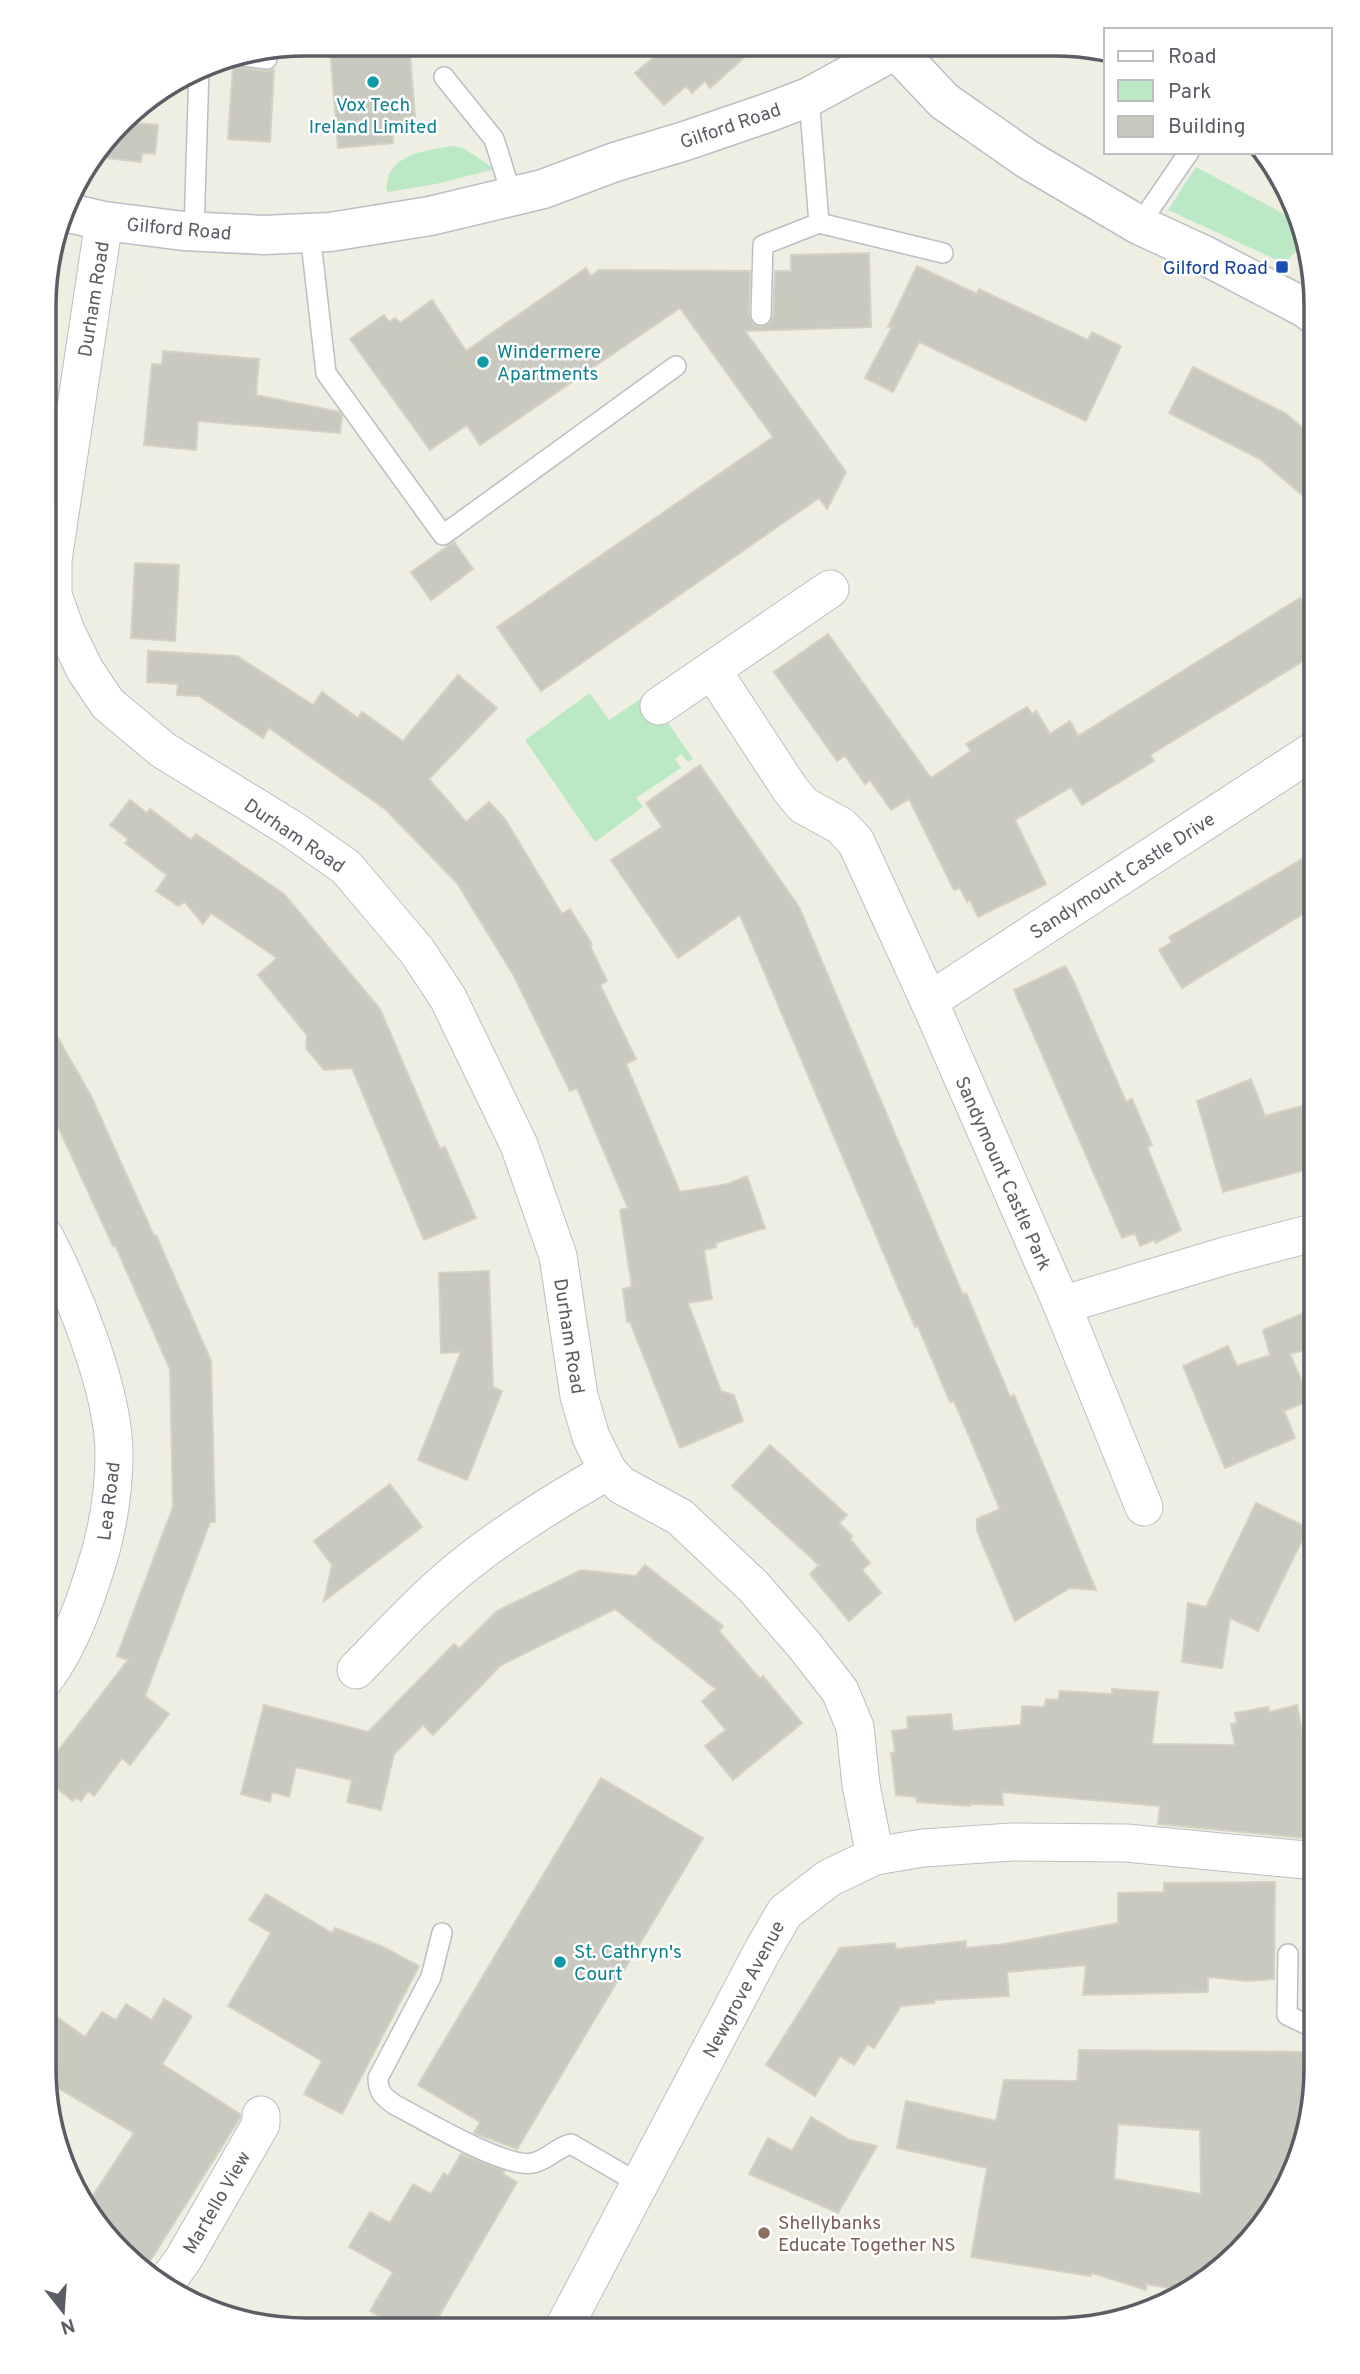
<svg xmlns="http://www.w3.org/2000/svg" width="1360" height="2374" font-family="Overpass,sans-serif">
<style>
.green{fill:#bce9c5}
.building{fill:#cac9bf;stroke:#d4d2c0;stroke-width:2;fill-rule:evenodd}
.lines{fill:none;stroke-linecap:round;stroke-linejoin:round}
.service-casing{stroke:#bdbec5;stroke-width:22}
.minor-casing{stroke:#bdbec5;stroke-width:39}
.tertiary-casing{stroke:#bdbec5;stroke-width:41}
.service{stroke:#fff;stroke-width:19}
.minor{stroke:#fff;stroke-width:37}
.tertiary{stroke:#fff;stroke-width:38}
.culture-dot{fill:#0f9aa8;stroke:#fff;stroke-width:2.5}
.transit-dot{fill:#1a4fb4;stroke:#fff;stroke-width:2.5}
.education-dot{fill:#8d6e63;stroke:#fff;stroke-width:2.5}
.labels{text-anchor:middle;stroke-width:5;stroke-linejoin:round;paint-order:stroke}
.culture-label{font-size:19px;fill:#0d838f;stroke:#fff;text-anchor:start}
.street-label{font-size:19px;fill:#5b5d64;stroke:#fff}
.transit-label{font-size:19px;fill:#164399;stroke:#fff;text-anchor:end}
.education-label{font-size:19px;fill:#785e54;stroke:#fff;text-anchor:start}
.rim{fill:none;stroke:#5b5d64;stroke-width:3.5}
</style>
<rect width="100%" height="100%" fill="#efeee2"/>
<g class="green">
<path d="M453 146 463 148 495 169 436 184 387 192C383 155 426 150 453 146Z"/>
<polygon points="1196,167 1303,224 1306,244 1292,255 1286,264 1168,210"/>
<polygon points="590,693 609,720 648,694 693,759 688,762 681,754 675,759 681,768 636,798 643,807 595,842 525,740"/>
<polygon points="1306,1902 1316,1905 1316,2013 1302,1997"/>
</g>
<g class="building">
<polygon points="376,44 409,44 415,117 405,118 406,131 392,132 393,143 338,148 330,47"/>
<polygon points="667,46 677,46 756,47 710,88 705,81 692,93 686,86 664,105 635,73"/>
<polygon points="233,67 266,71 274,70 270,142 228,139"/>
<polygon points="123,122 158,125 155,154 142,153 141,162 96,157"/>
<polygon points="869,253 871,327 745,331 846,472 827,509 819,498 541,691 497,627 773,437 680,308 480,445 467,425 430,450 350,339 384,315 389,322 395,318 400,323 432,300 466,351 586,268 591,276 599,270 750,271 749,315 754,325 761,327 771,322 773,316 775,271 791,271 791,255"/>
<polygon points="917,266 977,294 979,289 1088,340 1092,332 1121,346 1086,421 919,342 893,392 865,378 892,327 888,327"/>
<polygon points="163,351 259,359 256,395 339,412 342,416 340,433 198,421 196,450 144,445 152,364 162,365"/>
<polygon points="1193,367 1285,413 1316,439 1316,507 1260,459 1169,413"/>
<polygon points="454,542 473,569 431,600 411,572"/>
<polygon points="135,563 179,565 175,641 131,638"/>
<polygon points="1300,598 1316,624 1316,653 1150,755 1154,761 1082,805 1071,787 1015,820 1046,884 978,917 970,900 967,902 960,888 954,890 909,799 891,810 870,780 865,784 845,756 837,761 774,672 828,634 931,778 971,751 966,744 1027,707 1032,714 1036,711 1050,734 1070,721 1078,736"/>
<polygon points="148,651 237,656 313,705 322,692 358,718 362,712 403,741 458,675 497,708 429,779 466,822 489,802 505,819 562,914 570,909 592,944 590,946 607,981 600,985 636,1059 626,1064 680,1192 728,1184 747,1176 765,1228 716,1243 716,1247 704,1250 712,1299 688,1303 721,1391 734,1395 743,1421 680,1448 630,1322 627,1322 623,1289 632,1287 620,1210 628,1208 577,1088 570,1091 514,976 457,883 385,809 269,728 263,738 199,696 177,695 178,684 147,682"/>
<polygon points="700,765 799,907 963,1295 966,1293 1010,1397 1014,1395 1096,1590 1070,1588 1015,1621 977,1531 977,1519 1000,1509 954,1401 950,1402 918,1326 915,1327 740,915 678,958 611,860 662,827 646,803"/>
<polygon points="130,800 147,813 150,809 191,840 196,834 284,894 380,1009 440,1149 445,1147 476,1218 424,1240 352,1068 324,1070 306,1048 307,1035 258,975 277,958 211,913 203,924 185,902 178,906 156,891 167,875 125,843 128,839 110,825"/>
<polygon points="1316,851 1316,906 1182,988 1159,950 1172,942 1169,937"/>
<polygon points="1065,966 1073,980 1126,1102 1132,1099 1152,1145 1147,1147 1181,1230 1156,1243 1154,1240 1140,1246 1135,1233 1122,1238 1014,990"/>
<polygon points="45,1015 91,1096 154,1236 156,1235 211,1361 215,1522 210,1522 145,1696 169,1714 130,1765 122,1758 94,1796 88,1791 81,1801 76,1797 73,1801 44,1778 44,1769 128,1660 117,1656 173,1507 170,1369 115,1245 113,1246 45,1098"/>
<polygon points="1251,1079 1265,1116 1316,1102 1316,1167 1223,1192 1197,1101"/>
<polygon points="489,1271 493,1387 502,1391 467,1480 418,1460 461,1352 441,1353 439,1273"/>
<polygon points="1316,1308 1316,1347 1290,1354 1310,1400 1284,1411 1295,1438 1225,1468 1183,1366 1228,1346 1237,1366 1270,1355 1263,1330"/>
<polygon points="770,1445 847,1515 839,1523 852,1536 850,1539 870,1563 862,1570 881,1593 849,1621 810,1574 819,1565 732,1486"/>
<polygon points="390,1484 422,1527 324,1601 332,1565 314,1541"/>
<polygon points="1256,1503 1308,1528 1258,1631 1230,1618 1222,1668 1182,1662 1188,1603 1206,1607"/>
<polygon points="645,1565 723,1626 719,1631 760,1679 763,1676 802,1723 733,1780 705,1746 726,1730 702,1701 716,1689 615,1609 501,1665 433,1735 423,1725 394,1754 381,1810 347,1802 352,1780 296,1767 289,1797 272,1792 270,1802 241,1794 264,1705 368,1732 454,1644 459,1649 497,1611 581,1570 636,1576"/>
<polygon points="1112,1689 1158,1692 1152,1744 1235,1745 1231,1724 1237,1723 1235,1713 1268,1707 1269,1712 1297,1705 1305,1747 1316,1741 1316,1839 1158,1824 1160,1806 1002,1792 1003,1805 970,1804 970,1806 917,1802 916,1797 896,1795 891,1753 895,1752 892,1731 908,1729 907,1717 951,1714 953,1731 1021,1725 1022,1706 1044,1707 1046,1699 1058,1700 1060,1691 1112,1694"/>
<polygon points="601,1778 703,1838 517,2149 474,2133 480,2122 418,2085"/>
<polygon points="1275,1882 1274,1979 1248,1981 1208,1977 1208,1992 1083,1995 1086,1965 1007,1972 1009,1996 934,2000 934,2003 901,2006 874,2048 868,2044 854,2065 840,2056 815,2096 766,2065 840,1948 895,1943 896,1949 966,1941 966,1948 1005,1944 1118,1923 1118,1893 1164,1892 1164,1883"/>
<polygon points="266,1894 332,1933 335,1928 381,1946 419,1966 342,2114 304,2094 322,2061 228,2006 271,1933 249,1920"/>
<polygon points="164,1999 192,2016 162,2064 240,2114 240,2118 145,2269 128,2258 98,2227 86,2206 134,2133 46,2081 44,2068 44,2008 85,2037 102,2012 116,2020 126,2004 152,2020"/>
<path d="M1079 2050 1316 2052V2086L1302 2153 1262 2227 1213 2276 1186 2291 1146 2284V2290L1092 2273 1090 2276 971 2257 987 2168 897 2148 906 2101 996 2121 1004 2080 1077 2081ZM1118 2124 1200 2130 1201 2194 1114 2179Z"/>
<polygon points="811,2117 850,2140 877,2146 838,2213 749,2174 768,2138 792,2151"/>
<polygon points="461,2154 504,2171 503,2174 517,2182 432,2328 400,2328 370,2311 393,2272 349,2247 370,2212 390,2223 413,2184 431,2194 444,2173 448,2176"/>
</g>
<g class="lines">
<g class="service-casing">
<g id="service">
<polyline points="242,56 267,59"/>
<polyline points="444,77 494,139 512,196"/>
<polyline points="809,97 819,223"/>
<polyline points="1139,225 1189,152"/>
<polyline points="194,232 199,68"/>
<polyline points="310,233 326,373 443,535 676,366"/>
<polyline points="761,315 763,245 819,223 943,253"/>
<path d="M442 1933 431 1977 378 2078C378 2093 384 2097 395 2105 423 2119 505 2169 533 2163 547 2160 556 2148 571 2144L640 2184"/>
<polyline points="1288,1954 1287,2015 1316,2029"/>
</g>
</g>
<g class="minor-casing">
<g id="minor">
<polyline points="104,221 53,560 53,595 66,631 85,670 108,704 163,750 290,828 346,867 417,951 448,998 519,1145 558,1256 579,1396 591,1437 608,1471 621,1485 680,1517 753,1586 805,1646 840,1691 855,1727 861,1785 875,1856"/>
<polyline points="712,670 790,789 803,805 841,826 856,842 929,1001 1062,1305 1144,1507"/>
<polyline points="659,706 830,589"/>
<polyline points="929,1001 1316,749"/>
<polyline points="1062,1305 1225,1256 1316,1232"/>
<path d="M356 1670C389 1636 420 1602 456 1572 503 1533 555 1501 608 1471"/>
<path d="M44 1680C67 1650 81 1614 92 1579 106 1539 114 1497 114 1454 114 1391 74 1293 45 1237"/>
<polyline points="164,2286 184,2258 261,2124 261,2115"/>
<polyline points="563,2329 763,1950 785,1912 829,1878 875,1856 923,1848 1012,1842 1126,1843 1316,1861"/>
</g>
</g>
<g class="tertiary-casing">
<g id="tertiary">
<polyline points="893,47 944,101 1027,159 1139,225 1204,255 1305,308 1316,316"/>
<polyline points="64,212 104,221 184,231 264,235 330,232 430,216 543,189 615,162 685,141 767,113 809,97 895,50"/>
</g>
</g>
<use href="#service" class="service"/>
<use href="#minor" class="minor"/>
<use href="#tertiary" class="tertiary"/>
</g>
<g class="culture-dot">
<circle cx="373" cy="82" r="7"/>
<circle cx="483" cy="362" r="7"/>
<circle cx="560" cy="1962" r="7"/>
</g>
<rect class="transit-dot" x="1275" y="260" width="14" height="14" rx="3.5"/>
<circle class="education-dot" cx="764" cy="2233" r="7"/>
<g class="labels">
<g class="culture-label">
<text x="373" y="111" text-anchor="middle">Vox Tech<tspan x="373" dy="22">Ireland Limited</tspan></text>
<text x="497" y="358">Windermere<tspan x="497" dy="22">Apartments</tspan></text>
<text x="574" y="1958">St. Cathryn's<tspan x="574" dy="22">Court</tspan></text>
</g>
<g class="street-label">
<text transform="translate(730 125) rotate(-19)" y="7">Gilford Road</text>
<text transform="translate(179 228) rotate(5)" y="7">Gilford Road</text>
<text transform="translate(93 299) rotate(-81)" y="7">Durham Road</text>
<text transform="translate(295 835) rotate(34)" y="7">Durham Road</text>
<text transform="translate(1122 875) rotate(-33)" y="7">Sandymount Castle Drive</text>
<text transform="translate(1004 1173) rotate(66)" y="7">Sandymount Castle Park</text>
<text transform="translate(570 1336) rotate(81)" y="7">Durham Road</text>
<text transform="translate(108 1501) rotate(-83)" y="7">Lea Road</text>
<text transform="translate(743 1989) rotate(-62)" y="7">Newgrove Avenue</text>
<text transform="translate(216 2202) rotate(-60)" y="7">Martello View</text>
</g>
<g class="transit-label">
<text x="1268" y="274">Gilford Road</text>
</g>
<g class="education-label">
<text x="778" y="2229">Shellybanks<tspan x="778" dy="22">Educate Together NS</tspan></text>
</g>
</g>
<path d="M0 0H1360V2374H0ZM306 56H1054A250 250 0 0 1 1304 306V2068A250 250 0 0 1 1054 2318H306A250 250 0 0 1 56 2068V306A250 250 0 0 1 306 56Z" fill="#fff" fill-rule="evenodd"/>
<path class="rim" d="M306 56H1054A250 250 0 0 1 1304 306V2068A250 250 0 0 1 1054 2318H306A250 250 0 0 1 56 2068V306A250 250 0 0 1 306 56Z"/>
<rect x="1104" y="28" width="228" height="126" fill="#ffffff" stroke="#bdbec1" stroke-width="2"/>
<rect x="1118" y="51" width="35" height="10" fill="#ffffff" stroke="#bdbec1" stroke-width="2"/>
<text x="1168" y="63" font-size="21" fill="#5b5d64">Road</text>
<rect x="1118" y="80" width="35" height="21" fill="#bce9c5" stroke="#bdbec1" stroke-width="2"/>
<text x="1168" y="98" font-size="21" fill="#5b5d64">Park</text>
<rect x="1118" y="116" width="35" height="21" fill="#cac9bf" stroke="#bdbec1" stroke-width="2"/>
<text x="1168" y="133" font-size="21" fill="#5b5d64">Building</text>
<g transform="translate(63 2311) rotate(163)" stroke="#ffffff" stroke-width="5" paint-order="stroke">
<path d="M0-5L12 26L0 18L-12 26Z" fill="#5b5d64"/>
<text y="-10" font-size="19" font-weight="bold" text-anchor="middle" fill="#5b5d64">N</text>
</g>
</svg>
